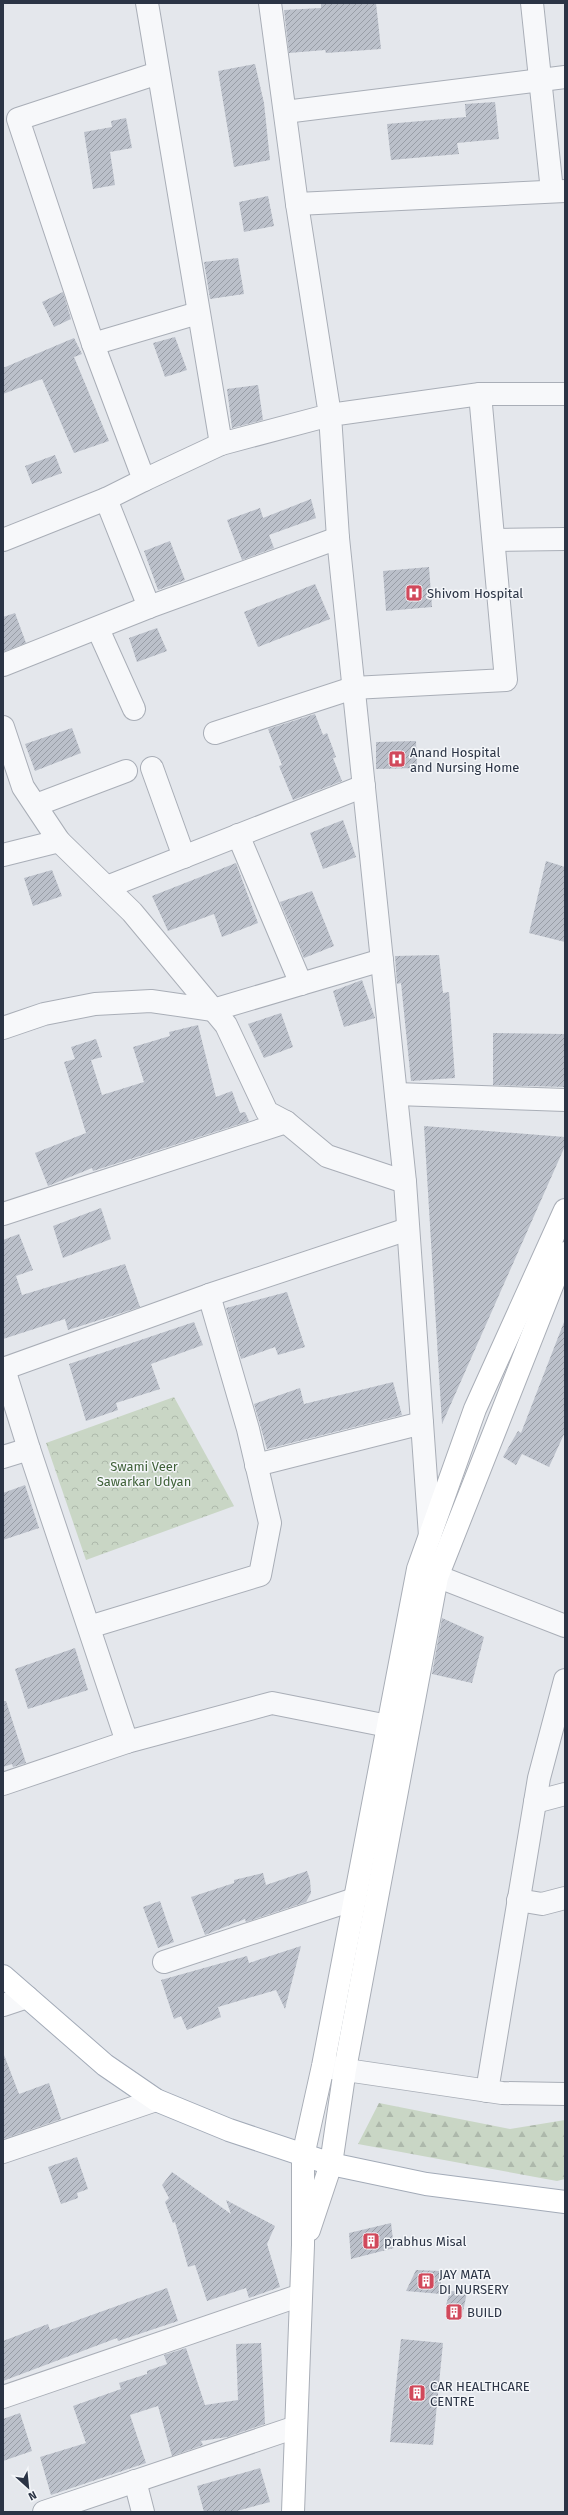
<svg xmlns="http://www.w3.org/2000/svg" width="568" height="2515" font-family="'Fira Sans',sans-serif">
<style>
.forest{fill:url(#forest-firs)}
.park{fill:url(#park-crowns)}
.building{fill:url(#building-hatch)}
.lines{fill:none;stroke-linecap:round;stroke-linejoin:round}
.minor-casing{stroke:#a9aeb7;stroke-width:24}
.secondary-casing{stroke:#a9aeb7;stroke-width:24}
.primary-casing{stroke:#a3abb8;stroke-width:24}
.minor{stroke:#f7f8fa;stroke-width:22}
.secondary{stroke:#fff;stroke-width:22}
.primary{stroke:#fff;stroke-width:22}
.labels{text-anchor:middle;stroke-width:3;stroke-linejoin:round;paint-order:stroke}
.poi-label{font-size:13px;fill:#2b3445;stroke:#f4f6f9;text-anchor:start}
.park-label{font-size:13px;fill:#3f6138;stroke:#f4f6f9}
</style>
<defs>
<pattern id="forest-firs" width="22" height="20" patternUnits="userSpaceOnUse"><rect width="22" height="20" fill="#c9d6c5"/><path d="M5 1l3.5 6h-7zM16 11l3.5 6h-7z" fill="#adb8ab"/></pattern>
<pattern id="park-crowns" width="20" height="18" patternUnits="userSpaceOnUse"><rect width="20" height="18" fill="#c9d6c5"/><path d="M2 6a3 3 0 1 1 6 0M12 15a3 3 0 1 1 6 0" fill="none" stroke="#adb8ab"/></pattern>
<pattern id="building-hatch" width="6" height="6" patternUnits="userSpaceOnUse"><rect width="6" height="6" fill="#bbc0ca"/><path d="M-1 1l2-2M0 6l6-6M5 7l2-2" fill="none" stroke="#989da6"/></pattern>
</defs>
<rect width="100%" height="100%" fill="#e4e7ec"/>
<polygon class="forest" points="379,2103 510,2129 565,2120 565,2179 557,2181 358,2144"/>
<polygon class="park" points="174,1397 234,1506 86,1560 46,1443"/>
<g class="building">
<polygon points="321,3 376,3 381,49 326,53 325,50 289,53 284,10 321,8"/>
<polygon points="255,64 264,103 270,160 234,167 218,71"/>
<polygon points="495,102 499,139 457,143 459,154 391,160 387,124 466,117 465,104"/>
<polygon points="126,118 132,148 110,152 115,185 93,189 84,132 112,127 111,121"/>
<polygon points="268,196 274,226 244,232 239,202"/>
<polygon points="238,258 244,294 210,299 204,262"/>
<polygon points="63,292 71,319 54,327 42,302"/>
<polygon points="175,337 187,370 165,377 153,343"/>
<polygon points="74,338 82,354 74,357 109,441 74,453 42,379 3,394 3,368"/>
<polygon points="258,385 263,420 232,428 227,389"/>
<polygon points="55,455 62,473 32,484 25,466"/>
<polygon points="311,499 316,518 269,535 274,548 242,560 227,520 260,508 263,518"/>
<polygon points="170,541 185,580 158,590 144,551"/>
<polygon points="429,567 432,607 386,611 383,571"/>
<polygon points="315,584 330,619 258,647 244,612"/>
<polygon points="15,613 26,643 3,652 3,617"/>
<polygon points="157,628 167,651 137,662 129,638"/>
<polygon points="315,714 323,735 327,733 336,757 333,758 342,781 293,800 279,766 282,765 268,729"/>
<polygon points="72,728 81,753 35,771 25,744"/>
<polygon points="416,741 417,768 376,769 376,742"/>
<polygon points="343,820 356,857 323,869 310,833"/>
<polygon points="546,861 565,867 565,942 529,933"/>
<polygon points="236,863 258,923 222,937 214,914 168,931 152,896"/>
<polygon points="52,870 62,896 33,906 24,878"/>
<polygon points="312,891 334,946 304,958 280,902"/>
<polygon points="439,955 443,993 449,992 455,1078 411,1081 401,983 397,984 395,956"/>
<polygon points="362,980 375,1018 344,1027 333,991"/>
<polygon points="281,1013 293,1047 264,1058 248,1024"/>
<polygon points="198,1025 216,1097 232,1091 240,1113 245,1112 249,1121 93,1171 92,1168 48,1186 35,1153 86,1133 64,1062 75,1059 71,1047 96,1039 102,1057 91,1060 102,1095 144,1082 133,1047 170,1036 169,1032"/>
<polygon points="493,1033 565,1034 565,1087 493,1085"/>
<polygon points="424,1126 565,1137 565,1146 442,1424"/>
<polygon points="101,1208 111,1239 63,1258 53,1226"/>
<polygon points="19,1234 33,1270 16,1276 22,1295 125,1264 140,1307 68,1330 65,1319 3,1339 3,1240"/>
<polygon points="287,1292 305,1347 278,1355 275,1347 241,1359 226,1308"/>
<polygon points="194,1322 203,1345 151,1364 160,1389 116,1403 118,1410 86,1421 69,1364"/>
<polygon points="564,1322 565,1432 549,1467 522,1454 516,1465 503,1457 518,1431 521,1433"/>
<polygon points="393,1382 402,1415 267,1449 254,1404 300,1388 304,1404"/>
<polygon points="25,1485 39,1528 3,1540 3,1493"/>
<polygon points="442,1618 484,1637 472,1683 432,1674"/>
<polygon points="75,1648 88,1690 28,1709 15,1669"/>
<polygon points="3,1701 6,1701 26,1763 13,1767 12,1764 3,1767"/>
<polygon points="307,1871 310,1880 311,1893 306,1902 246,1922 245,1919 205,1935 191,1897 234,1883 234,1880 263,1873 266,1885"/>
<polygon points="160,1901 174,1942 158,1948 143,1907"/>
<polygon points="301,1946 285,2009 276,1990 218,2007 221,2017 187,2030 181,2016 174,2019 161,1980 247,1956 249,1963"/>
<polygon points="4,2055 19,2094 49,2083 61,2119 3,2139"/>
<polygon points="77,2157 88,2189 77,2193 78,2198 61,2204 48,2167"/>
<polygon points="172,2172 231,2214 226,2200 275,2226 267,2244 280,2287 249,2298 246,2288 207,2301 195,2265 188,2267 175,2222 173,2223 165,2202 169,2198 162,2185"/>
<polygon points="391,2223 394,2248 351,2259 349,2233"/>
<polygon points="416,2270 441,2271 441,2294 406,2291"/>
<polygon points="167,2288 178,2321 118,2341 117,2338 3,2381 3,2341 48,2324 50,2330"/>
<polygon points="450,2291 467,2292 462,2317 446,2317 446,2305"/>
<polygon points="401,2339 443,2343 433,2445 390,2442"/>
<polygon points="261,2343 265,2424 227,2437 201,2441 203,2445 172,2456 158,2406 130,2415 146,2463 51,2495 40,2457 86,2443 73,2406 121,2389 119,2383 147,2374 147,2371 167,2364 164,2355 186,2348 205,2405 238,2400 236,2344"/>
<polygon points="20,2413 32,2451 3,2461 3,2419"/>
<polygon points="260,2468 270,2502 233,2512 204,2512 197,2486"/>
</g>
<g class="lines">
<g class="minor-casing">
<g id="minor">
<polyline points="147,3 221,444 330,415 297,204 270,3"/>
<polyline points="532,3 552,191"/>
<polyline points="158,73 18,119 93,344 144,480 221,444"/>
<polyline points="285,112 565,77"/>
<polyline points="297,204 565,191"/>
<polyline points="93,344 198,313"/>
<polyline points="106,499 149,607"/>
<polyline points="3,540 106,499 144,480"/>
<polyline points="494,540 565,539"/>
<polyline points="98,629 134,709"/>
<polyline points="3,665 149,607 338,538"/>
<polyline points="3,727 23,787 59,841 132,912 226,1025 267,1112 286,1122 327,1156 405,1182"/>
<polyline points="215,733 353,688 506,680 480,394 565,394"/>
<polyline points="152,768 184,857"/>
<polyline points="36,805 126,771"/>
<polyline points="238,835 301,984"/>
<polyline points="3,855 59,841"/>
<polyline points="107,887 364,786"/>
<polyline points="3,1028 44,1014 95,1004 151,1001 213,1010 382,960"/>
<polyline points="396,1094 565,1100"/>
<polyline points="3,1214 286,1122"/>
<polyline points="3,1369 209,1295 408,1229"/>
<polyline points="4,1369 29,1449"/>
<polyline points="3,1457 29,1449 127,1742 272,1703 388,1726"/>
<polyline points="256,1465 422,1423"/>
<polyline points="430,1536 405,1182 338,538 330,415 480,394"/>
<polyline points="421,1570 565,1626"/>
<polyline points="89,1627 260,1575 270,1523 248,1429 209,1295"/>
<polyline points="3,1784 127,1742"/>
<polyline points="535,1802 565,1794"/>
<polyline points="518,1900 542,1904 565,1898"/>
<polyline points="164,1962 355,1899"/>
<polyline points="3,2005 27,1997"/>
<polyline points="326,2067 502,2093 565,2094"/>
<polyline points="487,2091 539,1778 565,1680"/>
<polyline points="3,2152 156,2100"/>
<polyline points="3,2397 301,2295"/>
<polyline points="135,2481 143,2512"/>
<polyline points="44,2512 296,2427"/>
</g>
</g>
<g class="secondary-casing">
<g id="secondary">
<polyline points="309,2230 331,2164 345,2069 437,1577 565,1253"/>
<polyline points="293,2512 303,2245 303,2156 323,2066 418,1569 475,1409 565,1210"/>
</g>
</g>
<g class="primary-casing">
<polyline id="primary" points="3,1976 105,2065 156,2100 229,2130 331,2164 426,2184 565,2202"/>
</g>
<use href="#minor" class="minor"/>
<use href="#secondary" class="secondary"/>
<use href="#primary" class="primary"/>
</g>
<defs>
<g id="hospital-square" transform="scale(0.9)"><rect x="-9" y="-9" width="18" height="18" rx="4" fill="#d1495b" stroke="#f4f6f9"/><path d="M-5-5h3v3.5h4V-5h3V5h-3V1.5h-4V5h-3Z" fill="#fff"/></g>
<g id="building-square" transform="scale(0.9)"><rect x="-9" y="-9" width="18" height="18" rx="4" fill="#d1495b" stroke="#f4f6f9"/><path d="M-4-6H4V6H1V3H-1V6H-4ZM-2.5-4.3h1.7v1.8h-1.7ZM.8-4.3h1.7v1.8H.8ZM-2.5-1h1.7V.8h-1.7ZM.8-1h1.7V.8H.8Z" fill="#fff"/></g>
</defs>
<g fill-rule="evenodd">
<use href="#hospital-square" x="414" y="593"/>
<use href="#hospital-square" x="397" y="759"/>
<use href="#building-square" x="371" y="2241"/>
<use href="#building-square" x="426" y="2281"/>
<use href="#building-square" x="454" y="2312"/>
<use href="#building-square" x="417" y="2393"/>
</g>
<g class="labels">
<g class="poi-label">
<text x="427" y="598">Shivom Hospital</text>
<text x="410" y="757">Anand Hospital<tspan x="410" dy="15">and Nursing Home</tspan></text>
<text x="384" y="2246">prabhus Misal</text>
<text x="439" y="2279">JAY MATA<tspan x="439" dy="15">DI NURSERY</tspan></text>
<text x="467" y="2317">BUILD</text>
<text x="430" y="2391">CAR HEALTHCARE<tspan x="430" dy="15">CENTRE</tspan></text>
</g>
<g class="park-label">
<text x="144" y="1471">Swami Veer<tspan x="144" dy="15">Sawarkar Udyan</tspan></text>
</g>
</g>
<rect width="568" height="2515" fill="none" stroke="#2b3445" stroke-width="8"/>
<g transform="translate(28 2487) rotate(153)" stroke="#f4f6f9" stroke-width="3" paint-order="stroke">
<path d="M0-3L7 15L0 10L-7 15Z" fill="#2b3445"/>
<text y="-6" font-size="11" font-weight="bold" text-anchor="middle" fill="#2b3445">N</text>
</g>
</svg>
